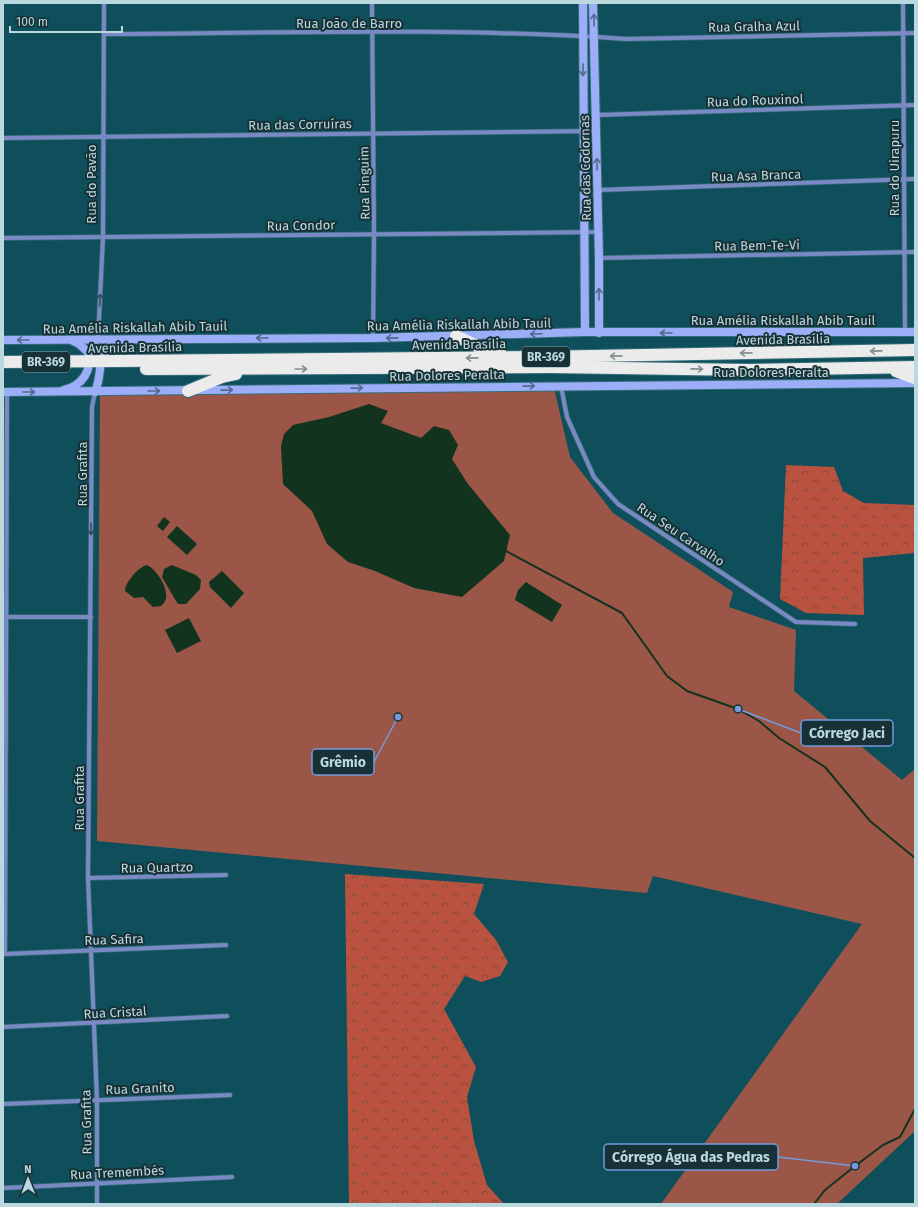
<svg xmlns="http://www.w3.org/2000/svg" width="918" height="1207" font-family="'Fira Sans',sans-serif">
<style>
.forest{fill:url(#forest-crowns)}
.park{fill:#9c5647}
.water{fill:#12331e}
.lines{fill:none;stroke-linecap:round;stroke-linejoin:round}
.stream{stroke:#12331e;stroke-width:2}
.street-casing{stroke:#346d78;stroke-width:5.5}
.secondary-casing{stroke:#346d78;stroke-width:10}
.highway-casing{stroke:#346d78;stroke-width:14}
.street{stroke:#7a89c3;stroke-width:4}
.secondary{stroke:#9caef8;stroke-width:8}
.highway{stroke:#ebebeb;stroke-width:12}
.oneway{stroke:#53698d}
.oneway2{stroke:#354b60}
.oneway3{stroke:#828e90}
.labels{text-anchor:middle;stroke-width:4;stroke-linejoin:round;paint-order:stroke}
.shield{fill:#183136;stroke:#8aa6ac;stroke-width:1}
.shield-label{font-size:12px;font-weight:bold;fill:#bbd8de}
.street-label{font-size:13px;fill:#bbd8de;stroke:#183136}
.leader{fill:none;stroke:#749adb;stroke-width:1.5}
.callout-dot{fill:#749adb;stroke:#183136;stroke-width:1.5}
.callout{fill:#183136;stroke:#749adb;stroke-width:1.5}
.callout-label{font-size:14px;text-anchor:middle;font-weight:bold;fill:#bbd8de}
</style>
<defs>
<pattern id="forest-crowns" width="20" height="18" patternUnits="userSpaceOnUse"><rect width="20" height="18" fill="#b9523e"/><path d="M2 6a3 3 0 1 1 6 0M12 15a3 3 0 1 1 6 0" fill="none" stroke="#854b40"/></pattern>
</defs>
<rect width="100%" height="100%" fill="#0e4f5b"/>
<g class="forest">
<polygon points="786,465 834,467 843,491 864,503 915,505 915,553 863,558 864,615 806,613 780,599"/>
<polygon points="345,874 484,884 474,914 496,940 508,962 500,976 481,982 465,976 444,1009 476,1067 467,1097 474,1141 487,1185 504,1204 349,1204"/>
</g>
<polygon class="park" points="554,388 570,457 613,513 733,592 729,607 796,630 794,691 902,780 915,769 915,1131 837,1204 661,1204 862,924 653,876 647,893 97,841 100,395"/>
<g class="water">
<polygon points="369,404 388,411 381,423 421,438 434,426 449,430 458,445 452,459 468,484 510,535 504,561 462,597 414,588 375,571 348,562 327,544 312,511 283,484 281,446 284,434 293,425 329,417"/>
<polygon points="164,517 170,522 163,531 157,526"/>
<polygon points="177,526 197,544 187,555 167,537"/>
<path d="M147 565C158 570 175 597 161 606L153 607 143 597 134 598 125 591C125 583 138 567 147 565Z"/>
<polygon points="172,565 196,575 201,580 200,589 186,604 178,604 176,601 162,577 164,569"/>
<polygon points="222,571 244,593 231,608 210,587 209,582"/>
<polygon points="526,582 562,605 552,622 515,600 518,590"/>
<polygon points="189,618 201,641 177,653 165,630"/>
</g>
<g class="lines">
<g class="stream">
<polyline points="506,551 622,613 667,676 687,691 738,709 759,721 779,738 825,767 870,821 915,858"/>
<polyline points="814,1204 825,1190 855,1166 883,1145 900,1137 915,1109"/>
</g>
<g class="street-casing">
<g id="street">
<polyline points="372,3 374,234 373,338"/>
<polyline points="903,3 905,332"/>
<path d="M104 34C278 33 453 27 626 39L915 33"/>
<polyline points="596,115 915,105"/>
<polyline points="3,138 596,131"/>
<polyline points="598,190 915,179"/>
<polyline points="3,238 599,232"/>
<polyline points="599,258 915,252"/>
<polyline points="90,354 98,339 103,237 104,3"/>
<polyline points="561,386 567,417 594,477 618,504 796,622 855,624"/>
<polyline points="95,392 92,407 88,878 97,1100 97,1204"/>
<polyline points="3,617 91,617"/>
<polyline points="88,878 226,875"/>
<polyline points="3,954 226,945"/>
<polyline points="5,954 7,392"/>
<polyline points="3,1027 227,1016"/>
<polyline points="3,1104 230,1095"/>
<polyline points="3,1188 232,1177"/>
</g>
</g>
<g class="secondary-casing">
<g id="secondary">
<polyline points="583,3 585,332"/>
<polyline points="593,3 599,258 599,333"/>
<polyline points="3,340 373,338 585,332 915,332"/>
<path d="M64 390C82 386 93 370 88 352L79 344 73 341"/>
<polyline points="3,392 915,383"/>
<path d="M95 392C105 369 92 349 124 341"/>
</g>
</g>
<g class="highway-casing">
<g id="highway">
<polyline points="456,336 483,349 500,352"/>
<polyline points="3,362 539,357 915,350"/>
<polyline points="146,369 551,367 749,370 915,367"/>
<polyline points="896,371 915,378"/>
<polyline points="188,391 222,377 236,374"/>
</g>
</g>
<use href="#street" class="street"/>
<use href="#secondary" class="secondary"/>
<use href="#highway" class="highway"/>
</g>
<defs><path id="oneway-shaft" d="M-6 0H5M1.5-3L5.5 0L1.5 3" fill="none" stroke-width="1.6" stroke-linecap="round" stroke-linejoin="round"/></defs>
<g class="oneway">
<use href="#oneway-shaft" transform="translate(594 20) rotate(-90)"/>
<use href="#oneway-shaft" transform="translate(583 70) rotate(91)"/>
<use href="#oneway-shaft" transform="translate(597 164) rotate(-91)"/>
<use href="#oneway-shaft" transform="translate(599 294) rotate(-90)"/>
<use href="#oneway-shaft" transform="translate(666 333) rotate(180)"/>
<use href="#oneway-shaft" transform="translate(536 334) rotate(178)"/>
<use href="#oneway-shaft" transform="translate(262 338) rotate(-180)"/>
<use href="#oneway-shaft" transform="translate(392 338) rotate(179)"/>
<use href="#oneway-shaft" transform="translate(23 340) rotate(-180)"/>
<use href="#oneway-shaft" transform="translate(529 386) rotate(-1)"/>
<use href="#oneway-shaft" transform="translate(357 388) rotate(-1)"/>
<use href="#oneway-shaft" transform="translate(227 390) rotate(-1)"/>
<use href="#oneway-shaft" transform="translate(154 391)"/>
<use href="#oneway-shaft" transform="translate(29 392)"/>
</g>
<g class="oneway2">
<use href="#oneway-shaft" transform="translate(100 300) rotate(-87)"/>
<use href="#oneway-shaft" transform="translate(91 529) rotate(90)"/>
</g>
<g class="oneway3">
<use href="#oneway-shaft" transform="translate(876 351) rotate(179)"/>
<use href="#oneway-shaft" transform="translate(746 353) rotate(179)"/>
<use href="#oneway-shaft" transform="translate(616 356) rotate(179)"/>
<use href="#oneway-shaft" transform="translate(472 358) rotate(179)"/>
<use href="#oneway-shaft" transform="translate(301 369)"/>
<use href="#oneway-shaft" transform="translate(697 369) rotate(1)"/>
</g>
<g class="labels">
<g class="shield">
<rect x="522" y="347" width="48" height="20" rx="3"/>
<rect x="22" y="352" width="48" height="20" rx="3"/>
</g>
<g class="shield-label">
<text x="546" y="361">BR-369</text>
<text x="46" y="366">BR-369</text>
</g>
<g class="street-label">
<text x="349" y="28">Rua João de Barro</text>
<text transform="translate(754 26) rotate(-1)" y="5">Rua Gralha Azul</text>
<text transform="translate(755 100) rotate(-2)" y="5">Rua do Rouxinol</text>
<text transform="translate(300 124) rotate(-1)" y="5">Rua das Corruíras</text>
<text transform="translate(585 168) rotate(-91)" y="5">Rua das Codornas</text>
<text transform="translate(894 168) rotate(-90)" y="5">Rua do Uirapuru</text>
<text transform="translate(756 175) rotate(-2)" y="5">Rua Asa Branca</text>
<text transform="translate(364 183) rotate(-91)" y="5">Rua Pinguim</text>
<text transform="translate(91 184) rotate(-90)" y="5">Rua do Pavão</text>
<text transform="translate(301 225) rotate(-1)" y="5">Rua Condor</text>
<text transform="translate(757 245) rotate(-1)" y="5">Rua Bem-Te-Vi</text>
<text x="783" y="325">Rua Amélia Riskallah Abib Tauil</text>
<text transform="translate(459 324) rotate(-1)" y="5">Rua Amélia Riskallah Abib Tauil</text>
<text transform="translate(135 327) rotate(-1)" y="5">Rua Amélia Riskallah Abib Tauil</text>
<text transform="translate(783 339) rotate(-1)" y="5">Avenida Brasília</text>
<text transform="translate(459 344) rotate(-1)" y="5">Avenida Brasília</text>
<text transform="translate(135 347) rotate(-1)" y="5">Avenida Brasília</text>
<text x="771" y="377">Rua Dolores Peralta</text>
<text transform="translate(447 375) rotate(-1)" y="5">Rua Dolores Peralta</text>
<text transform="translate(82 474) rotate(-90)" y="5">Rua Grafita</text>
<text transform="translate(681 534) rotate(34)" y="5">Rua Seu Carvalho</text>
<text transform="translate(79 798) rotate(-90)" y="5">Rua Grafita</text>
<text transform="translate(157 867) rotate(-1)" y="5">Rua Quartzo</text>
<text transform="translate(114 939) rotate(-2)" y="5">Rua Safira</text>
<text transform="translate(115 1012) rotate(-3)" y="5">Rua Cristal</text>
<text transform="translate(140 1088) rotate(-2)" y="5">Rua Granito</text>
<text transform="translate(86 1122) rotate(-91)" y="5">Rua Grafita</text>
<text transform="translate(117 1172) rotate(-3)" y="5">Rua Tremembés</text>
</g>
</g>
<path class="leader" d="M738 709L801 733M398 717L374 762M855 1166L778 1157"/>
<g class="callout-dot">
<circle cx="738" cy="709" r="4"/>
<circle cx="398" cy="717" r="4"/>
<circle cx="855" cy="1166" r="4"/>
</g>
<g class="callout">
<rect x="801" y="720" width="92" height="26" rx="4"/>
<rect x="312" y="749" width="62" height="26" rx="4"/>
<rect x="604" y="1144" width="174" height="26" rx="4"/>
</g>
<g class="callout-label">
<text x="847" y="738">Córrego Jaci</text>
<text x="343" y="767">Grêmio</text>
<text x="691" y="1162">Córrego Água das Pedras</text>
</g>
<rect width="918" height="1207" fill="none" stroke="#bbd8de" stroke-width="8"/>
<g transform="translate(28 1179) rotate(359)" stroke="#183136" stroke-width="3" paint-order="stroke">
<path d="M0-3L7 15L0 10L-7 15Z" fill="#bbd8de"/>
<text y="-6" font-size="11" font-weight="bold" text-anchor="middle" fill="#bbd8de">N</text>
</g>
<path d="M10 26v6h112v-6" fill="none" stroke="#bbd8de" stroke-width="2"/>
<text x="16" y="26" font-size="12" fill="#bbd8de" stroke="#183136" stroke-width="3" paint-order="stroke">100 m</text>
</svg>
